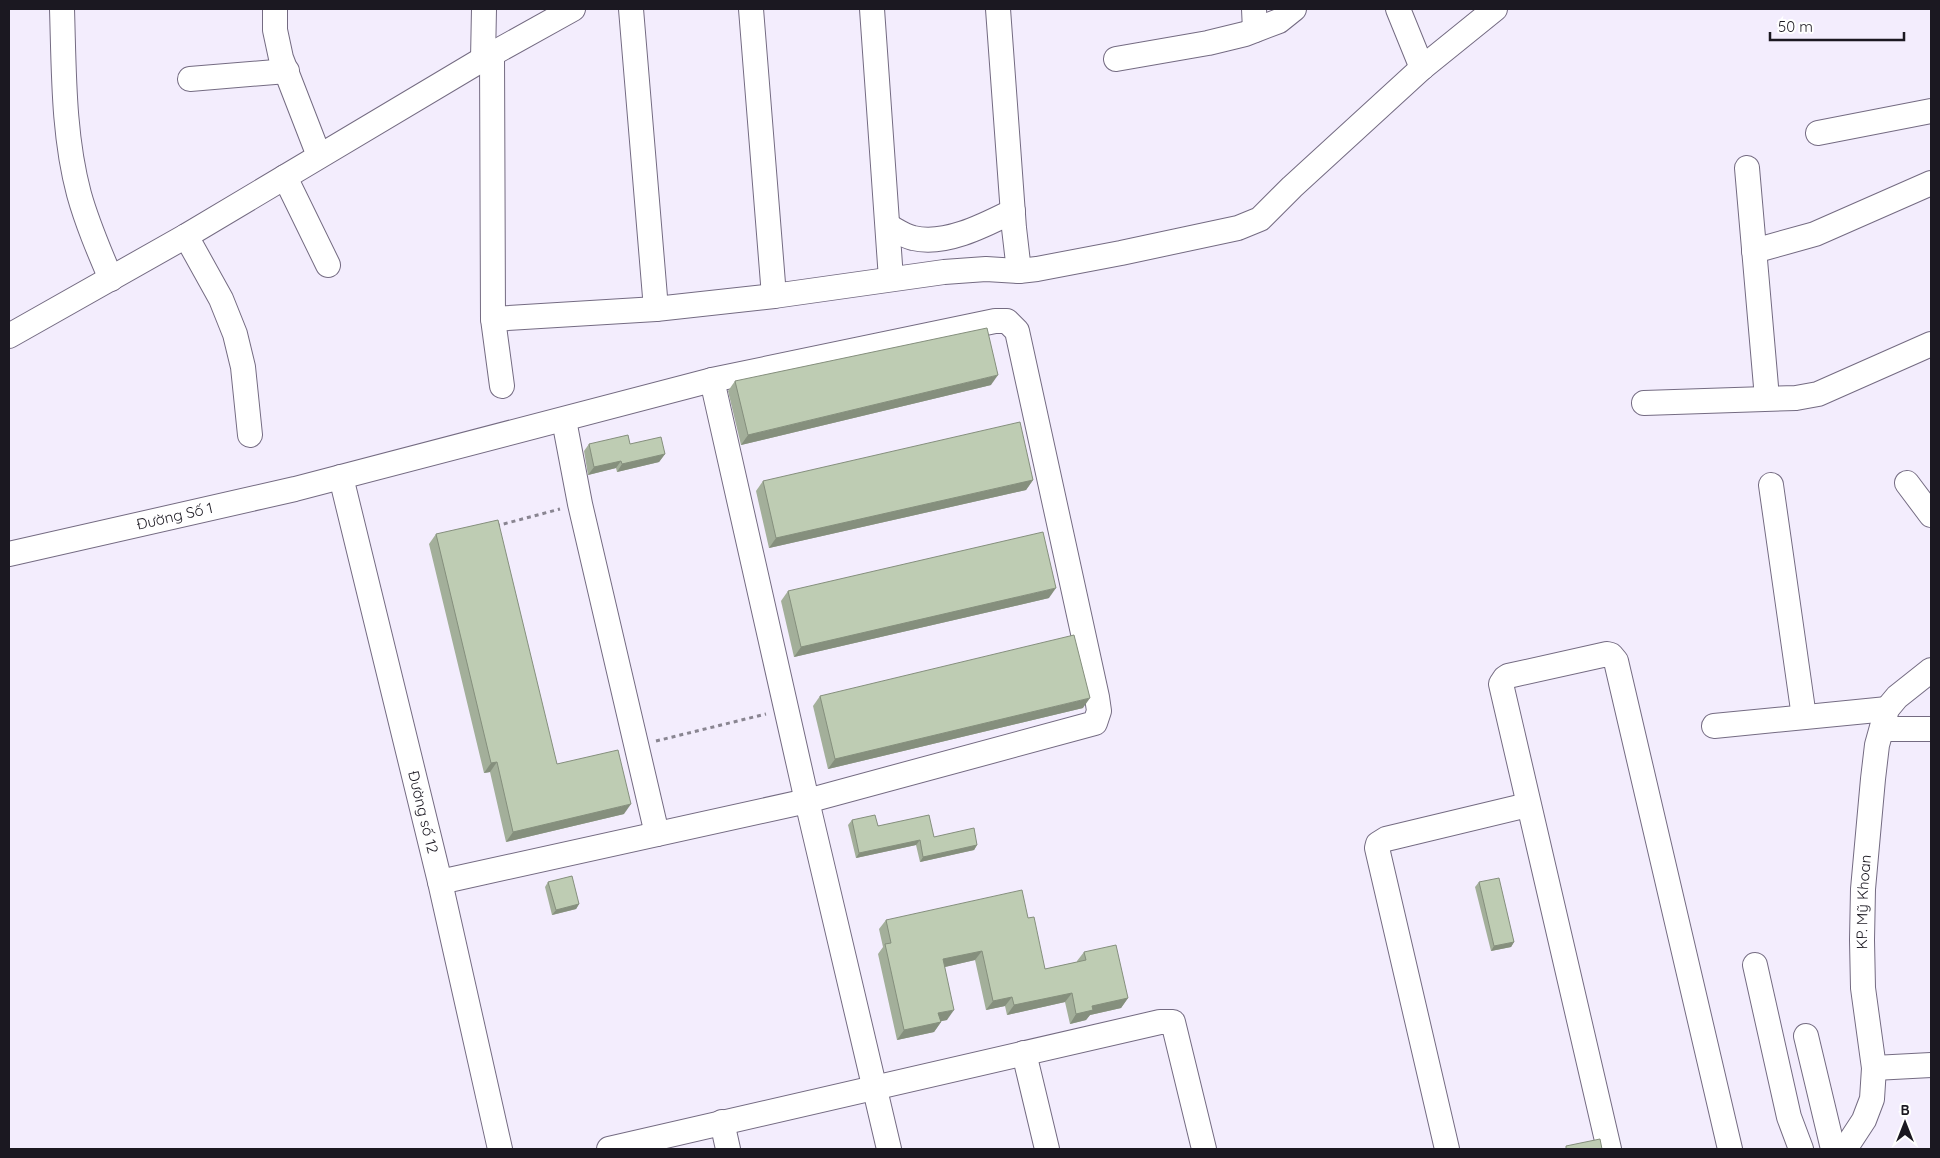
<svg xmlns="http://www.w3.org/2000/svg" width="1940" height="1158" font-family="Quicksand,sans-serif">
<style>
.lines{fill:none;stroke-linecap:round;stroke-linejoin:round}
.minor-casing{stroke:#746b82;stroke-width:26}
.path{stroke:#898591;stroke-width:3;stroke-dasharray:4 4;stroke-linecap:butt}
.minor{stroke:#fff;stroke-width:24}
.wall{fill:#a3af9a}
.shaded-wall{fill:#858f7d}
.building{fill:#beccb3;stroke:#858f7d}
.labels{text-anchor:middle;stroke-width:4;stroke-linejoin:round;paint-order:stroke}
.street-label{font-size:15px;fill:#1b1821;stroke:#fff}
</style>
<rect width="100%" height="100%" fill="#f3edfd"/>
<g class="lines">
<g class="minor-casing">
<g id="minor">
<path d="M62 9C64 71 63 134 79 194 87 223 99 251 111 279"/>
<polyline points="275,9 275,30 281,58 319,156"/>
<polyline points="631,9 656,309"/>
<polyline points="751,9 774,296"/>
<polyline points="872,9 891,279"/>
<polyline points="998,9 1014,228 1019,271"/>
<polyline points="1254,9 1255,30"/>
<polyline points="1398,9 1422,68"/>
<polyline points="492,54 493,319 502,386"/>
<polyline points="483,59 484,9"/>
<polyline points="1116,59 1208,43 1245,34 1279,21 1294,9"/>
<polyline points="190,79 287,71"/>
<polyline points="1818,133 1931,111"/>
<polyline points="1747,168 1767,398"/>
<polyline points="285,177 328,265"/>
<path d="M888 226C896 230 904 236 913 238 945 246 985 225 1013 211"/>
<polyline points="186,236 221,299 235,334 243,367 250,435"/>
<polyline points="1754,251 1815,234 1931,183"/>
<polyline points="493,319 656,309 774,296 944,272 986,269 1019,271 1037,269 1121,253 1238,228 1260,219 1292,187 1422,68 1495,9"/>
<polyline points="9,336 186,236 483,59 573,9"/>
<polyline points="712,380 807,801 889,1149"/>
<polyline points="1644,403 1796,398 1818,394 1931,344"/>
<polyline points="564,420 580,504 657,834"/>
<path id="s1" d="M341 477 440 882 500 1149"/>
<polyline points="1907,483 1931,515"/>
<polyline points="1771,485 1804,717"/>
<path id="s2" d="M9 554 295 489 712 380 995 321H1007L1017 331 1097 697 1099 711 1095 723 807 801 440 882"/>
<polyline points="1714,726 1887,709"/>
<polyline points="1882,729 1931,729"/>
<polyline points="1755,965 1789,1117 1801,1149"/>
<polyline points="1806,1036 1833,1149"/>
<polyline points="1024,1053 1047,1149"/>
<polyline points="1874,1068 1931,1065"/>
<polyline points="722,1122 728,1149"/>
<polyline points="609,1149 1160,1022 1173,1022 1204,1149"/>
<polyline points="1447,1149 1377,848 1378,844 1386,839 1528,805"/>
<polyline points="1609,1149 1501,684 1505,678 1508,676 1607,654 1611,655 1616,661 1730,1149"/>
<path id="s3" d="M1845 1149 1864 1120 1872 1099 1874 1068 1863 988 1862 940 1863 889 1873 779 1877 745 1887 709 1897 697 1931 670"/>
</g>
</g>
<g class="path">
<polyline points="496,526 560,509"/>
<polyline points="656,741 766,714"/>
</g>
<use href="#minor" class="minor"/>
</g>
<g class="wall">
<polygon points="735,381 991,385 741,445 728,391"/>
<polygon points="589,444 630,444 665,454 659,462 617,472 616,468 588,475 584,451"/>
<polygon points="1033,480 1026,490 769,548 756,491 763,481"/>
<polygon points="436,534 557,764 624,814 506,842 490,772 484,773 429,544"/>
<polygon points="788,591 1049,598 794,657 781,601"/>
<polygon points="820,696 1083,708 828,769 813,706"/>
<polygon points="852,820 934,837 977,845 974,850 920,862 916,845 856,858 848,825"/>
<polygon points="548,882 579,904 576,909 552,915 545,887"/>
<polygon points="1479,882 1514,942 1511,947 1491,951 1475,887"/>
<polygon points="1028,918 1045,969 1077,962 1077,961 1084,952 1128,998 1121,1008 1090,1015 1086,1020 1070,1024 1065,1002 1007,1015 1005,1006 986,1010 975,960 945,967 947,1020 940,1021 941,1022 934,1032 897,1040 878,954 883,947 879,929 886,920"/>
</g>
<g class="shaded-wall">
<polygon points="998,375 991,385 741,445 748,435"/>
<polygon points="665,454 659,462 617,472 622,464"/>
<polygon points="621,461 616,468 588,475 594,467"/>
<polygon points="1033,480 1026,490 769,548 776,538"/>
<polygon points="1056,588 1049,598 794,657 801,647"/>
<polygon points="1090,698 1083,708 828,769 835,759"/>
<polygon points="497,762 490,772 484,773 491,763"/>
<polygon points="631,804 624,814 506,842 513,832"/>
<polygon points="920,840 916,845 856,858 859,853"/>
<polygon points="977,845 974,850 920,862 923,857"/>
<polygon points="579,904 576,909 552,915 556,910"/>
<polygon points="1514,942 1511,947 1491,951 1494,946"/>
<polygon points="982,951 975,960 936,969 943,959"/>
<polygon points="1072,993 1065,1002 1007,1015 1014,1005"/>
<polygon points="1012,997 1005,1006 986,1010 993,1001"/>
<polygon points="1128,998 1121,1008 1090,1015 1086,1020 1070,1024 1076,1014 1092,1006"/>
<polygon points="954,1010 947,1020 932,1023 938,1013"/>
<polygon points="941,1022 934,1032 897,1040 904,1030"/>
</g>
<g class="building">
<polygon points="987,328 998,375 748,435 735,381"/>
<polygon points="1020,422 1033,480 776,538 763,481"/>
<polygon points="628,435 630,444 661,437 665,454 622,464 621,461 594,467 589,444"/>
<polygon points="498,520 557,764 618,750 631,804 513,832 497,762 491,763 436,534"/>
<polygon points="1043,532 1056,588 801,647 788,591"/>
<polygon points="1074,635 1090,698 835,759 820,696"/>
<polygon points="875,815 878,826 929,815 934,837 974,828 977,845 923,857 920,840 859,853 852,820"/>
<polygon points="572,876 579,904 556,910 548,882"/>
<polygon points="1499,878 1514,942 1494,946 1479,882"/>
<polygon points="1022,890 1028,918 1034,917 1045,969 1086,960 1084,952 1116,945 1128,998 1092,1006 1093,1010 1076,1014 1072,993 1014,1005 1012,997 993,1001 982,951 943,959 954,1010 938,1013 941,1022 904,1030 885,944 891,943 886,920"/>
<polygon points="1600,1139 1602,1149 1566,1149 1566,1146"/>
</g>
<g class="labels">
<g class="street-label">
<text dy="5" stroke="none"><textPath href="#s2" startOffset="170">Đường Số 1</textPath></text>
<text dy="5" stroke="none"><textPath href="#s1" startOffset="345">Đường số 12</textPath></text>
<text dy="5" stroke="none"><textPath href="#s3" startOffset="255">KP. Mỹ Khoan</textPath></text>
</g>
</g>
<rect width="1940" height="1158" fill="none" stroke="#1b1821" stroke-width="20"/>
<g transform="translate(1905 1123)" stroke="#ffffff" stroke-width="4" paint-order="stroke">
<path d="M0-4L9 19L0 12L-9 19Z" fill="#1b1821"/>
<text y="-8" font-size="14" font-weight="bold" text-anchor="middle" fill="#1b1821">B</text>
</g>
<path d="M1770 32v8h134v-8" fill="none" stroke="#1b1821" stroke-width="2.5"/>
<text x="1778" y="32" font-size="15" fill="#1b1821" stroke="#ffffff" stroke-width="4" paint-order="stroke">50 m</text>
</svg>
